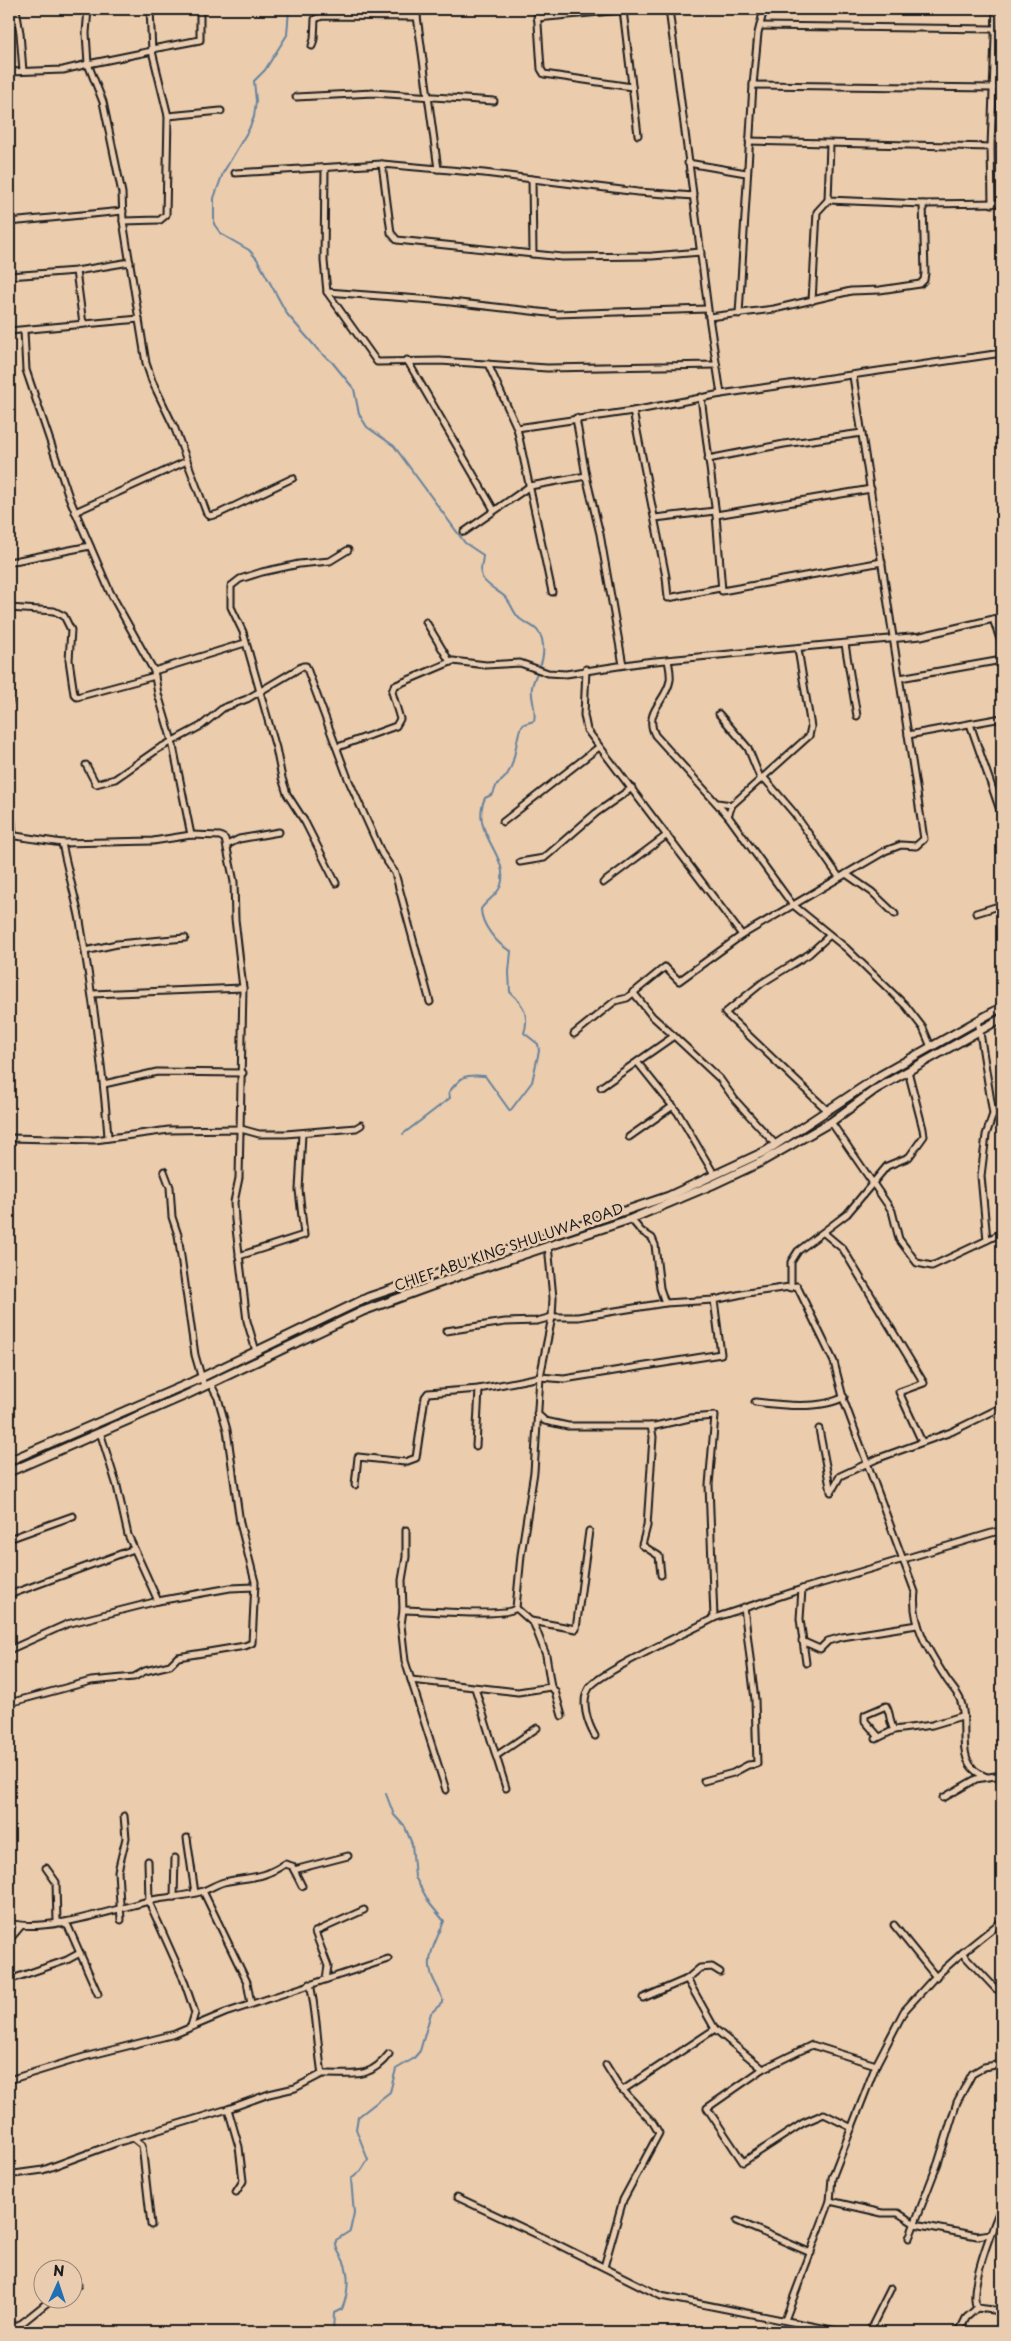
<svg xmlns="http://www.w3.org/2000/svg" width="1011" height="2341" font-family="'Playpen Sans',sans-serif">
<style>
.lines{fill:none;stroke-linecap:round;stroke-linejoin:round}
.stream{stroke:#66839d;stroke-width:2}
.street-casing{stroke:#1c1c1c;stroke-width:9}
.secondary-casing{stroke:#1c1c1c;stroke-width:11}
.street{stroke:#eacdb1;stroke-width:5}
.secondary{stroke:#eacdb1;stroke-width:7}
.labels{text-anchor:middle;stroke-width:5;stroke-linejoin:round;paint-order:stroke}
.street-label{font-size:14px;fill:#1c1c1c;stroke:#eacdb1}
</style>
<rect width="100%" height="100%" fill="#ebccad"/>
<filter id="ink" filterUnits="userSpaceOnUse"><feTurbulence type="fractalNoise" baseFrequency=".02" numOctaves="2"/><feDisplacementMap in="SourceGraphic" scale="10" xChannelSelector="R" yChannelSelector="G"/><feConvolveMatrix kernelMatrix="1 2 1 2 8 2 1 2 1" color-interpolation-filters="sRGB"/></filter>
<g filter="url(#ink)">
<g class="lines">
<g class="stream">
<path d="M289 9 287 35 265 70 254 81 256 101 254 117 249 129 223 173 214 198V224L221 234 249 250 257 259 287 314 319 351 332 362 354 389 359 414 367 427 394 446 465 543 483 555C483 562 479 571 482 577 485 585 499 591 505 597 512 604 513 613 520 619 529 626 539 627 542 639 547 663 536 669 532 687 530 699 537 709 534 721L524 724 520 729C514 747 516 774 497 784L493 794 485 798C469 832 510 855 501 885 498 895 487 900 481 909 481 924 497 945 511 951L509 972 510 992C523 1004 530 1015 524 1033L538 1044 539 1051 532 1082 510 1111 485 1076C464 1074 462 1076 449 1092L450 1098 403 1134"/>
<path d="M333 2332 334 2313 342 2309C348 2295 350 2276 344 2262 340 2253 335 2250 336 2240L350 2231 354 2213 351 2179 361 2171 368 2160 356 2129 358 2117 390 2092 396 2069 413 2059 420 2051 431 2013 443 2002C441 1991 434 1983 431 1973 426 1955 438 1938 444 1921L430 1904 415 1877 412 1844 405 1827 394 1815 386 1794"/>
</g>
<g class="street-casing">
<g id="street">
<polyline points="88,9 86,33 88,64 152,51 168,116 166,215 160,220 123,221"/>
<polyline points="150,9 152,51"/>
<polyline points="416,9 438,169"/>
<polyline points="537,9 541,69 544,74 632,87"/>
<polyline points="669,9 709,317 721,394"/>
<polyline points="9,10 16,9 20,33 23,71"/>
<polyline points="623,10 638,135"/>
<polyline points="537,18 632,9"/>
<polyline points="761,26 994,29"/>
<polyline points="312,46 314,39 315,19 322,16 417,17"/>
<polyline points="152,49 200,40 200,10"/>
<polyline points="9,72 63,70 88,64 103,102 122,193 123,221 146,363 152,381 175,429 207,514 210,516 218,514 293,478"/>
<polyline points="753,85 994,88"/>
<polyline points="296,97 373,93 494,101"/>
<polyline points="168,116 221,111"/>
<polyline points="749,141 991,147"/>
<polyline points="688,163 746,173"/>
<polyline points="382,164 391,233 397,240 562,257 652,256 701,252"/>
<polyline points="325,168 324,261 327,292 377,362 440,361 547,368 716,365"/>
<polyline points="235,173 382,164 484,173 638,192 694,196"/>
<polyline points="532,179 533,254"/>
<polyline points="828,200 923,204 1002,203"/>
<polyline points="992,204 991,147 996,9"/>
<polyline points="9,222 123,211"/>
<polyline points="76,271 83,324"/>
<polyline points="9,276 76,271 130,262"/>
<polyline points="327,292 433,300 557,314 707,309"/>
<polyline points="812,301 817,212 828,200 830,144"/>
<polyline points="739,314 753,85 758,33 764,9"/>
<polyline points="709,317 774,309 851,291 880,290 920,284 924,280 925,273 923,204"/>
<polyline points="9,331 139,319"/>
<polyline points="24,331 26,370 69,497 110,592 154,671 158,694 172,741 191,835"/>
<polyline points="407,360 494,510"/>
<polyline points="488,364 517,428 552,592"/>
<polyline points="701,397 716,515 722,591 882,562"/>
<polyline points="633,411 666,577 668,598 720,588"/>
<polyline points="576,418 586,476 600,534 623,665"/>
<polyline points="517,428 633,411 721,394 1002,353"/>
<polyline points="708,459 784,444 862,433"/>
<polyline points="75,512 187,461"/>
<polyline points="716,515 871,489"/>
<polyline points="655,518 715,511"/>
<polyline points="464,532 530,486 586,476"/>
<polyline points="9,562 90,546"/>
<polyline points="9,608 54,611 64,616 71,630 69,660 74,694 77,697 155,676"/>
<polyline points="993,619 1002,645"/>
<polyline points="426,622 450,662"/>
<polyline points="845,644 857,716"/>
<polyline points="9,660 11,678 9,702"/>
<path d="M668 660C669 666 671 673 670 680 667 701 643 711 655 735L728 816 792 904 846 948 906 1006 923 1028 931 1047"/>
<polyline points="586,669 584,715 587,730 742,935"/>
<polyline points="154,671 245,643"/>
<polyline points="900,678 1002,660"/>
<polyline points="719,714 748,748 761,780"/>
<polyline points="970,724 1002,816"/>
<polyline points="908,735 1002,718"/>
<polyline points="338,747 396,726 400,719 392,692 394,686 453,661 486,665 520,663 548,673 566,674 645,662 921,636 1002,617"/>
<polyline points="86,765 96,784 115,779 158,749 201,726 223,708 247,699 303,666 306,666 349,781 382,854 395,873 430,1002"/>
<polyline points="764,778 794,813 839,877"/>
<polyline points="9,792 13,835"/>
<polyline points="717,803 732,805"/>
<polyline points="728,816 732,805 809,736 811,727 798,649"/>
<polyline points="503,822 599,747"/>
<polyline points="9,835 62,843 153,841 191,835 220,836 225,839 234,882 235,919 243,988 239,1178 234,1202 235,1220 247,1321 256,1351"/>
<path d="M62 843C67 869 75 895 80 921 92 993 103 1065 108 1137"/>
<polyline points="227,845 239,839 279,832"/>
<polyline points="520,862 544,858 596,813 632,788"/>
<polyline points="846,874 872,892 895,914"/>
<polyline points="336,883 305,822 287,794 282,778 276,748 243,632 231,607 231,586 240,579 262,572 299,564 330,561 348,550"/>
<polyline points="603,883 667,835"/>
<polyline points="976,913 1002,905"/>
<polyline points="85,951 117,944 185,938"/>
<polyline points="92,994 243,988"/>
<polyline points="978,1020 993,1114 986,1135 981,1176 987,1240"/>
<polyline points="574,1034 615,1001 627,998 665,967 679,981 742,935 885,851 901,845 916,846 924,839 853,376"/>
<polyline points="674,1036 720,1079 735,1100 776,1145"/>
<polyline points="638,1063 678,1113 714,1174"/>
<polyline points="104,1084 157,1072 243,1073"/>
<polyline points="601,1087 674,1036 652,1016 633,992"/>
<polyline points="828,1111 725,1013 762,983 809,954 829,936"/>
<polyline points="831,1122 892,1211 899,1239 917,1263 932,1266 1002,1233"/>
<polyline points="629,1137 673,1106"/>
<polyline points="9,1138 95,1140 169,1130 241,1129 259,1134 286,1134 356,1128 361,1125"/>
<polyline points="164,1171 170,1187 172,1217 178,1235 195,1355 204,1386"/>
<polyline points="631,1219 641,1231 652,1238 655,1245 660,1288 665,1303"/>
<polyline points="824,1233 843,1249 924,1383 899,1392 922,1442"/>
<polyline points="239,1256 304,1235 299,1190 302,1134"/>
<polyline points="791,1288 791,1262 798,1251 847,1214 887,1166 909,1157 924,1136 923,1129 908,1071"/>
<path d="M446 1331 505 1322 537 1321 552 1317H578L665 1303 714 1300 747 1293 797 1286 834 1362 844 1401 915 1592C911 1625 930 1653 947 1680 951 1686 957 1692 960 1699 971 1725 951 1765 987 1777"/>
<path d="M755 1402C780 1405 821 1410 844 1397"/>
<polyline points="537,1414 545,1421 568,1426 655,1426 690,1418 715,1416 709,1485 714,1618 802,1589 1002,1530"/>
<polyline points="651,1426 653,1437 647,1526 642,1545 659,1556 661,1575"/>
<polyline points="819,1429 831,1492 840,1476 879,1458 951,1432 1002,1407"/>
<polyline points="100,1432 117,1486 128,1535 158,1601"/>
<polyline points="476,1446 479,1389 540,1377 564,1379 721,1354 714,1300"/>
<polyline points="355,1485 358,1457 405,1462 416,1458 425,1397 428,1393 479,1389"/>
<polyline points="406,1530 406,1557 402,1580 403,1610 401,1625 405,1661 446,1790"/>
<polyline points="9,1539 73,1516"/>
<polyline points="802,1589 800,1619 806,1663"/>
<polyline points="9,1595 134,1549"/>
<path d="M403 1610C421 1610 508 1618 516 1608L521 1555 534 1472 540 1377 552 1317 553 1298 548 1245"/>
<polyline points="531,1621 576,1629 589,1531"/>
<polyline points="802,1641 820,1649 828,1641 842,1637 917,1625"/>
<polyline points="9,1650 67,1624 158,1601 230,1588 255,1587"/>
<polyline points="411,1680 518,1692 551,1687 546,1655 534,1624 516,1608"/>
<polyline points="551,1687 555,1691 562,1716"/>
<polyline points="475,1688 506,1788"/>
<polyline points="9,1703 91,1681 134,1677 145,1671 170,1665 178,1657 245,1646 252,1643 255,1582 240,1523 227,1430 218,1398 210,1383"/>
<path d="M595 1736C588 1724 580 1701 589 1688 599 1672 693 1630 714 1618"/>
<path d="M879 1737 865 1721V1715L886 1706C891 1714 889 1722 894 1730"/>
<polyline points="876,1739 894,1730 932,1725 962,1716"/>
<polyline points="496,1756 537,1728"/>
<polyline points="1000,1775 1002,1798"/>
<polyline points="704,1781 733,1773 748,1765 757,1764 755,1700 744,1607"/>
<polyline points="943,1798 976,1779 1002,1775"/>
<polyline points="187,1838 195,1893"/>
<polyline points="148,1861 149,1902 183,1978 195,2013 191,2026"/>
<polyline points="46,1868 56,1882 57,1922"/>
<polyline points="294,1870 348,1856"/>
<polyline points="203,1891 247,1982 251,2004"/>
<polyline points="174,1897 175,1858"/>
<polyline points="121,1920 118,1871 126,1838 124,1816"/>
<polyline points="60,1922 68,1926 98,1994"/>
<path d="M9 1923C47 1934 119 1907 158 1899 172 1897 186 1896 200 1892 208 1890 216 1884 224 1882 250 1876 261 1880 285 1864L292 1866 302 1886"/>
<polyline points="894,1925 936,1977"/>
<polyline points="9,1940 21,1926"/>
<polyline points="962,1953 996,1989"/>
<polyline points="326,1979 328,1966 315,1932 364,1910"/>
<polyline points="687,1979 715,2029 763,2069"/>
<polyline points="9,1980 67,1960 80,1953"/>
<path d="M310 1984C317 2014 317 2044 322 2074 352 2073 368 2081 389 2054"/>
<polyline points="643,1998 687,1979 700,1968 712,1967 720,1972"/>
<polyline points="9,2080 84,2057 175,2034 225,2013 388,1959"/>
<polyline points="623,2090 715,2029"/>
<polyline points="228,2109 239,2147 243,2181 236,2192"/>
<polyline points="852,2128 824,2114 803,2123 743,2162 707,2108 763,2069 812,2045 876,2065"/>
<polyline points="133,2138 142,2145 151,2225"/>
<polyline points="9,2172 14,2174 43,2170 116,2143 228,2109 269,2094 295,2088 322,2074"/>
<polyline points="457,2197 553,2242 661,2296 842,2332"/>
<polyline points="830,2201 882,2213 898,2213 915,2224 977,2236 990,2234"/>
<polyline points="737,2221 811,2253"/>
<polyline points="909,2238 938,2163 957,2102 972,2074 984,2067 1002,2064"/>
<polyline points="604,2267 623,2200 659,2133 653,2123 619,2086 606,2065"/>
<polyline points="72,2287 78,2285"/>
<path d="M977 2308C967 2289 994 2225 1002 2205"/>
<polyline points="785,2320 830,2201 832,2178 876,2065 904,2011 933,1979 962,1953 1002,1921"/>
<polyline points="9,2329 22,2323 53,2298"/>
<polyline points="871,2332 871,2328 891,2288"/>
<polyline points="959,2332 966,2318 977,2308 1002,2311"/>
</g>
</g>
<g class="secondary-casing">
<g id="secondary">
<polyline points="9,1461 192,1382 369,1297 669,1196 766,1151 881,1075 1002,1007"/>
<polyline points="9,1472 186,1395 363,1311 467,1273 631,1219 712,1185 761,1162 831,1122 876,1089 1002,1018"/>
</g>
</g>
<use href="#street" class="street"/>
<use href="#secondary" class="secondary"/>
</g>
</g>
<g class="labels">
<g class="street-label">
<text transform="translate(509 1247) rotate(-19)" y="5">CHIEF ABU KING SHULUWA ROAD</text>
</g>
</g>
<rect width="1011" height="2341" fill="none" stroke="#eacdb1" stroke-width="30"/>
<rect x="15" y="15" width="981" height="2311" fill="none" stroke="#1c1c1c" stroke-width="2" filter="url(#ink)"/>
<g transform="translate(58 2284) rotate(3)"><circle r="24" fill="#eacdb1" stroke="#988675"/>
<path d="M0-4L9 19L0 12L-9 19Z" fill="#1f6fb2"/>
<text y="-8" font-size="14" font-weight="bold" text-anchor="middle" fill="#1c1c1c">N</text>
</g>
</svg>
